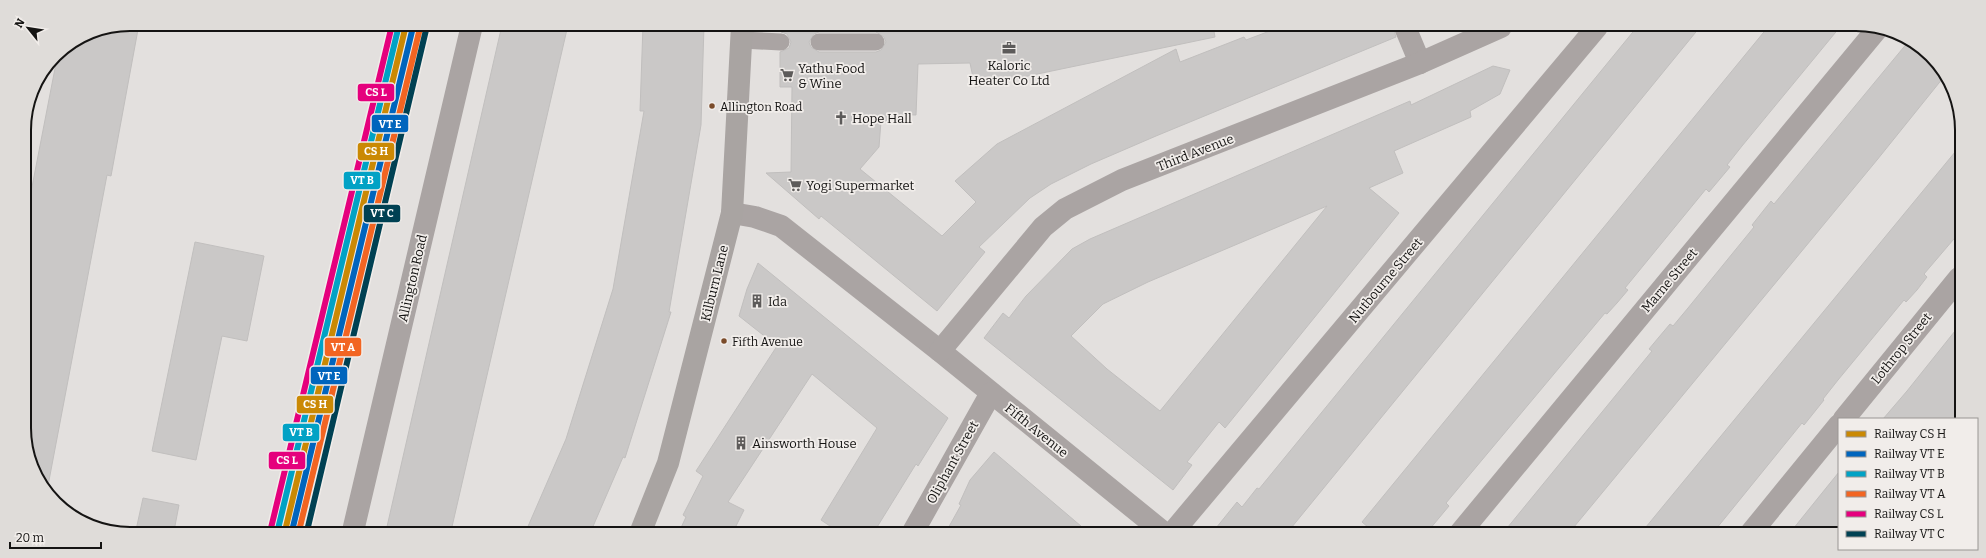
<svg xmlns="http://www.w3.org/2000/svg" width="1986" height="558" font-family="Bitter,serif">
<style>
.building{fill:#cac8c7;stroke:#c1bfbe;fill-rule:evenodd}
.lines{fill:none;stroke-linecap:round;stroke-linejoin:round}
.service{stroke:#aaa4a3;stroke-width:17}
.minor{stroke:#aaa4a3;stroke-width:22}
.secondary{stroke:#a9a4a2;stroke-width:22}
.rail-1-casing{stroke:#f1edea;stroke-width:9}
.rail-2-casing{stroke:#f1edea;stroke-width:9}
.rail-3-casing{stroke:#f1edea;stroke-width:9}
.rail-4-casing{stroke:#f1edea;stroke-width:9}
.rail-5-casing{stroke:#f1edea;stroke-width:9}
.rail-6-casing{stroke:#f1edea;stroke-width:9}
.rail-1{stroke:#ca8904;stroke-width:6}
.rail-2{stroke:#0065bd;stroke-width:6}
.rail-3{stroke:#01a2c5;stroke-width:6}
.rail-4{stroke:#f26522;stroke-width:6}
.rail-5{stroke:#e5007d;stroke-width:6}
.rail-6{stroke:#004153;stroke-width:6}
.bus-dot{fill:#7a4b2a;stroke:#f1edea;stroke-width:1.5}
.labels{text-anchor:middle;stroke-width:3.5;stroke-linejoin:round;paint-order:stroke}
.bus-label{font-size:12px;fill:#151413;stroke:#f1edea;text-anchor:start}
.poi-label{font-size:13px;fill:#151413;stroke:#f1edea;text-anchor:start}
.street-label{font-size:13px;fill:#151413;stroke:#f1edea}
.rim{fill:none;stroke:#151413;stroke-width:2}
.line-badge{stroke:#f1edea;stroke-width:1.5}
.badge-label{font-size:11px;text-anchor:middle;font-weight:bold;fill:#fff}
</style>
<rect width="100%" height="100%" fill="#e3e0de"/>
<g class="building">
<polygon points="130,24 139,24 111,176 107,175 47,491 26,448 25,223 58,53 90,32"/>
<polygon points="502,25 568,25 451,531 386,531"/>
<polygon points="643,25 704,25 701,125 669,312 671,312 625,458 623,457 591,531 526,531 566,439 613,289 644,111 640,111"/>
<path d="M781 25 1213 26 1215 37 975 87 970 63 918 64 916 115 890 114V121H881L879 147 860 169 942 236 976 202 955 181 997 144 1176 49 1180 62 1244 37 1246 40 1283 26 1393 27 1396 37 1156 136 1091 164 1051 184 1030 198 979 247 985 252 937 311 821 216 819 219 766 173 791 172 792 87H780V52L789 48 791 42 787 34 781 32ZM819 32H876L884 37 886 42 881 50 876 52H819L811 47 809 42 814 34Z"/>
<polygon points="1637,27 1700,27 1287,533 1212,533 1237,502 1242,507 1257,488 1259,489"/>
<polygon points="1768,27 1840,27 1742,146 1727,165 1730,167 1709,192 1706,189 1625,288 1628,290 1617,303 1607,314 1605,313 1446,503 1449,506 1429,530 1426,528 1422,533 1375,533 1362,522"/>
<polygon points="1908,42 1931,55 1943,78 1877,160 1569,533 1503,533 1652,351 1649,349 1659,337 1670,324 1673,326 1688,308 1754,227 1752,225 1771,201 1774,204"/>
<path d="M1493 66 1510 70 1500 94 1470 111 1471 117 1394 151 1403 173 1369 188 1399 213 1225 428 1219 422 1187 462 1192 465 1173 490 984 338 1003 313 1009 318 1026 296 1072 249 1090 239 1410 101 1411 105ZM1327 206 1160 411 1107 369 1071 336 1103 304 1148 282Z"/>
<polygon points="1960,146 1959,233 1924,274 1927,277 1917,290 1906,302 1904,300 1838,380 1823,399 1824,400 1804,425 1802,423 1712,534 1641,533"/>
<polygon points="195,242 264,256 247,341 222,336 196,460 152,451"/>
<polygon points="758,263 948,418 918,466 916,464 874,532 839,532 821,520 877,428 812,374 728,502 744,510 733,532 679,532 686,517 683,515 703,476 696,471 777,346 739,316 747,289"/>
<polygon points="1959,326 1959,419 1883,419 1907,391"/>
<polygon points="994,452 1042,493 1088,532 946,532 961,505 959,504 970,480"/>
<polygon points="1839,472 1839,534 1789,534 1818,498"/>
<polygon points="143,498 179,505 174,531 136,530"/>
</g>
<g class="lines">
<g class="service">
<polyline points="742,40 781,42"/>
<polyline points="819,42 876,42"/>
</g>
<g class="minor">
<polyline points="1405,27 1420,63"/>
<polyline points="732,213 755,217 781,226 940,351 1163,532"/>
<polyline points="940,351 1043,227 1065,209 1122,180 1420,63 1501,27"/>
<polyline points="1844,419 1959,278"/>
<polyline points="353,531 472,25"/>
<polyline points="913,532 991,393"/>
<polyline points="1173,532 1597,27"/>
<polyline points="1460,533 1878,28"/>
<polyline points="1750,534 1839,425"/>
</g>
<polyline class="secondary" points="641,531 668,463 732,213 742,25"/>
<g class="rail-1-casing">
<polyline id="rail-1" points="285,531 406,25"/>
</g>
<g class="rail-2-casing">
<polyline id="rail-2" points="292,531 413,27"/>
</g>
<g class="rail-3-casing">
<polyline id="rail-3" points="278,529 399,25"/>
</g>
<g class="rail-4-casing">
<polyline id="rail-4" points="299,531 420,28"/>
</g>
<g class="rail-5-casing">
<polyline id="rail-5" points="271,528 392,25"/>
</g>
<g class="rail-6-casing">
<polyline id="rail-6" points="307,531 426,30"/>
</g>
<use href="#rail-1" class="rail-1"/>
<use href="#rail-2" class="rail-2"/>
<use href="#rail-3" class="rail-3"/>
<use href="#rail-4" class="rail-4"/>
<use href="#rail-5" class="rail-5"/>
<use href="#rail-6" class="rail-6"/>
</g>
<defs>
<g id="office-bare" transform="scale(1.08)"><path d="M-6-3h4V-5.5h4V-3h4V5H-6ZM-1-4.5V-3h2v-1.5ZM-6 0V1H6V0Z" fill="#5d5b5a" stroke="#f1edea" stroke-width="2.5" paint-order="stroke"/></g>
<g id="supermarket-bare" transform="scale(1.08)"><path d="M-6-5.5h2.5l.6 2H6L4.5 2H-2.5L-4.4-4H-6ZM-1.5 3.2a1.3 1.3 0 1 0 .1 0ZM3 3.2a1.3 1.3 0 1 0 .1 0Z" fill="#5d5b5a" stroke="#f1edea" stroke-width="2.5" paint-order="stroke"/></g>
<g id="church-bare" transform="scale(1.08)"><path d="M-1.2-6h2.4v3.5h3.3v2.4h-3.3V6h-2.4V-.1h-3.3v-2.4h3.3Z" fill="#5d5b5a" stroke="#f1edea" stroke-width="2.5" paint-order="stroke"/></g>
<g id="building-bare" transform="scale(1.08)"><path d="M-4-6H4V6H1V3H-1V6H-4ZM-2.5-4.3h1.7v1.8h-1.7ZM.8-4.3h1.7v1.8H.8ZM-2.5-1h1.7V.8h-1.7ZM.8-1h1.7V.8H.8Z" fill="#5d5b5a" stroke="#f1edea" stroke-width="2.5" paint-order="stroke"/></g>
</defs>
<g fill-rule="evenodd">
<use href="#office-bare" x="1009" y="48"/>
<use href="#supermarket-bare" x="787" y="75"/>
<use href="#church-bare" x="841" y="118"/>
<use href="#supermarket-bare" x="795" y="185"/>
<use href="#building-bare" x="757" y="301"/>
<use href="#building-bare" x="741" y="443"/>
</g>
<g class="bus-dot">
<circle cx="712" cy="106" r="3.5"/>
<circle cx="724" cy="341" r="3.5"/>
</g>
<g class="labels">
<g class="bus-label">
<text x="720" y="111">Allington Road</text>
<text x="732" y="346">Fifth Avenue</text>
</g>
<g class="poi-label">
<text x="1009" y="70" text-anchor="middle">Kaloric<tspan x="1009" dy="15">Heater Co Ltd</tspan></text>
<text x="798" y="73">Yathu Food<tspan x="798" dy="15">&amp; Wine</tspan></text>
<text x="852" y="123">Hope Hall</text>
<text x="806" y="190">Yogi Supermarket</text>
<text x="768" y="306">Ida</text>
<text x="752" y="448">Ainsworth House</text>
</g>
<g class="street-label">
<text transform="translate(1195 152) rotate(-21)" y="5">Third Avenue</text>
<text transform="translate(412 278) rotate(-77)" y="5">Allington Road</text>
<text transform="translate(1385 280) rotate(-50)" y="5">Nutbourne Street</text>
<text transform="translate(1669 280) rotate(-50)" y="5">Marne Street</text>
<text transform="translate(714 283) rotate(-76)" y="5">Kilburn Lane</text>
<text transform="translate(1901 348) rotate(-51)" y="5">Lothrop Street</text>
<text transform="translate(1037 430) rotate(39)" y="5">Fifth Avenue</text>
<text transform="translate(952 462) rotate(-61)" y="5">Oliphant Street</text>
</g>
</g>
<path d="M0 0H1986V558H0ZM130 31H1856A99 99 0 0 1 1955 130V428A99 99 0 0 1 1856 527H130A99 99 0 0 1 31 428V130A99 99 0 0 1 130 31Z" fill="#dfdcd9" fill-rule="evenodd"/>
<path class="rim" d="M130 31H1856A99 99 0 0 1 1955 130V428A99 99 0 0 1 1856 527H130A99 99 0 0 1 31 428V130A99 99 0 0 1 130 31Z"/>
<g class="line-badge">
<rect x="357" y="83" width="38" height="19" rx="4" fill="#e5007d"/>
<rect x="371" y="114" width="38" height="19" rx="4" fill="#0065bd"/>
<rect x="357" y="142" width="38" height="19" rx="4" fill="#ca8904"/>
<rect x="343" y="171" width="38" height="19" rx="4" fill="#01a2c5"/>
<rect x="363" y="204" width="38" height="19" rx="4" fill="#004153"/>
<rect x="324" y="337" width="38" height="20" rx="4" fill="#f26522"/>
<rect x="310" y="366" width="38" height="19" rx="4" fill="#0065bd"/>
<rect x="296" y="395" width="38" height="19" rx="4" fill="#ca8904"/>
<rect x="282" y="423" width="38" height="19" rx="4" fill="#01a2c5"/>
<rect x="268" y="451" width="38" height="19" rx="4" fill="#e5007d"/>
</g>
<g class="badge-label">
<text x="376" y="96">CS L</text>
<text x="390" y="128">VT E</text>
<text x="376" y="155">CS H</text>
<text x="362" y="184">VT B</text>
<text x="382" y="217">VT C</text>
<text x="343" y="351">VT A</text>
<text x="329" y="380">VT E</text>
<text x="315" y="408">CS H</text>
<text x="301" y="436">VT B</text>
<text x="287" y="464">CS L</text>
</g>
<rect x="1838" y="418" width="140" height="132" fill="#f1edea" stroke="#999694"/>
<rect x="1846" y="431" width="20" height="6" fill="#ca8904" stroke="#999694"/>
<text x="1874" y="438" font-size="12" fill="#151413">Railway CS H</text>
<rect x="1846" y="451" width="20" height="6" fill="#0065bd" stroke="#999694"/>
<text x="1874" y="458" font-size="12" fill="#151413">Railway VT E</text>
<rect x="1846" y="471" width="20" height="6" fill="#01a2c5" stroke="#999694"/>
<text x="1874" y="478" font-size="12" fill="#151413">Railway VT B</text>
<rect x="1846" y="491" width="20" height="6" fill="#f26522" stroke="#999694"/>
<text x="1874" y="498" font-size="12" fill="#151413">Railway VT A</text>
<rect x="1846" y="511" width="20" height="6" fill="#e5007d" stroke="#999694"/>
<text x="1874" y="518" font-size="12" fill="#151413">Railway CS L</text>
<rect x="1846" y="531" width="20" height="6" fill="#004153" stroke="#999694"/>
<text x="1874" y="538" font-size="12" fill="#151413">Railway VT C</text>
<g transform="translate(28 28) rotate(300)" stroke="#f1edea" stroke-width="3" paint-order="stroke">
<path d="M0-3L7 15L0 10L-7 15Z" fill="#151413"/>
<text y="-6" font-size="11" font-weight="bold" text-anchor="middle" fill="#151413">N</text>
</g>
<path d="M10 542v6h91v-6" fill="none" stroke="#151413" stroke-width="2"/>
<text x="16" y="542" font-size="12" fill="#151413" stroke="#f1edea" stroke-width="3" paint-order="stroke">20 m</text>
</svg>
